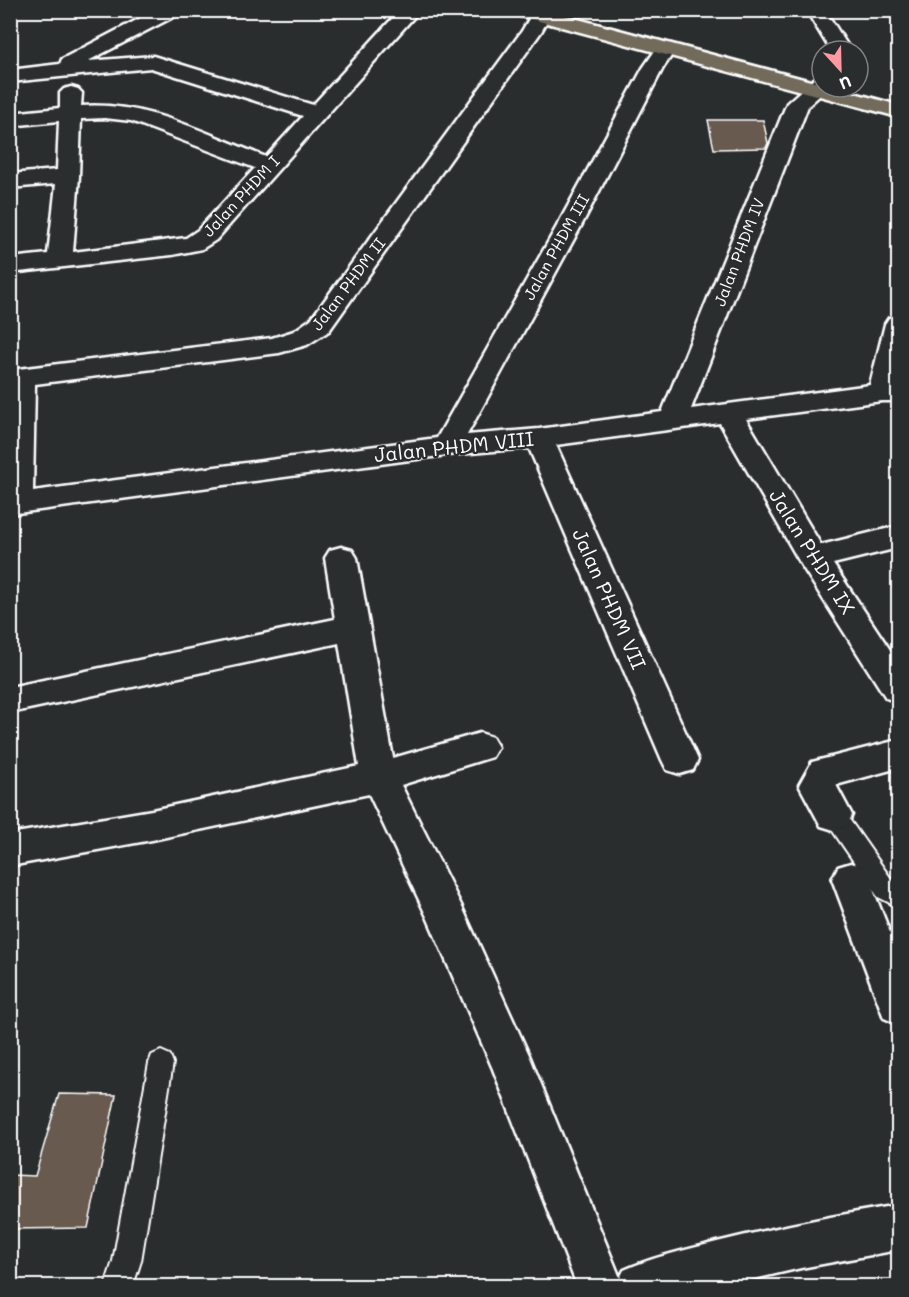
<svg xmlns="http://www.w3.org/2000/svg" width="909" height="1297" font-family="Mali,sans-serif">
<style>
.building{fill:#685a4f;stroke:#fff;stroke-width:1.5}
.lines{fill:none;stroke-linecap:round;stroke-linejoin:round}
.service-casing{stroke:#fff;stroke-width:4}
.minor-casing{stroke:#fff;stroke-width:5}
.trunk-casing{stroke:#fff;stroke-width:5}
.service{fill:#2a2d2e;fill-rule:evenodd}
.minor{fill:#2a2d2e;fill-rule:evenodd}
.trunk{fill:#726b5a;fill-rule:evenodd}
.labels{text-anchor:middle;stroke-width:4.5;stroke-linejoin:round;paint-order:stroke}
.far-street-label{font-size:16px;fill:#fff;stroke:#2a2d2e}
.street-label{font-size:20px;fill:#fff;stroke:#2a2d2e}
</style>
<rect width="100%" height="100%" fill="#2a2d2e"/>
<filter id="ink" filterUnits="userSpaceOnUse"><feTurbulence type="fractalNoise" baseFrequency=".0167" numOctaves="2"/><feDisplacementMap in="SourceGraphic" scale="12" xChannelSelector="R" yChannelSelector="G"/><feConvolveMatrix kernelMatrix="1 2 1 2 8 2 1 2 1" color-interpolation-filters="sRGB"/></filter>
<g filter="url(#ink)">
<g class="building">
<polygon points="708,120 763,120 768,143 766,148 714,149"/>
<polygon points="59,1094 116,1095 88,1228 10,1229 10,1175 35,1176"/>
</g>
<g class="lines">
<g class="service-casing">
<g id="service">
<polygon points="834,806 842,809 894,883 898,886 898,907 878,897 826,821 823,815 826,809"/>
<polygon points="161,1051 170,1055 173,1063 141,1261 133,1286 105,1286 113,1261 149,1063 152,1055"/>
</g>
</g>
<g class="minor-casing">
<g id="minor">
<path d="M156 10H181L179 14 88 61 153 56 313 105 400 10H420L216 240 202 249 172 255 10 273V258L48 254 56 184 10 188V174L57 170 59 121 10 126V113L60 108V93L64 89 71 87 78 89 82 93 81 106C146 101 206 134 266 157L303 116 151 68 10 82V70L60 64 62 59ZM105 118 131 121 255 168 198 230 186 238 73 252 79 176 81 119Z"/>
<polygon points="541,10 547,12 550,16 541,32 329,331 307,345 279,353 35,384 33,491 437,438 556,228 643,68 659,45 673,45 676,49 663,68 580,228 467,435 539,429 662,412 787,103 815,78 822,76 822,87 829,87 808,106 691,409 870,385 885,324 889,318 898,316 898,401 882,401 746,419 821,545 898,526 898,548 833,564 898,662 898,702 886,698 802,566 720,423 556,445 698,760 693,770 680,774 667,770 662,760 529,448 447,455 10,514 10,370 272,338 294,331 311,319 522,31 533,12"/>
<path d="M586 10C582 17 577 17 569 15L566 11Z"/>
<polygon points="806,10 825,10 851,51 831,51"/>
<path d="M341 547 352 550 357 558 393 758 480 733 492 737 498 747 492 757 401 785 461 905 529 1055 620 1278 624 1270C653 1257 685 1250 717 1242 777 1227 837 1215 898 1205V1250L801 1268 724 1286H577L493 1069 428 919 369 794 152 840 10 866V834L152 810 359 766 339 643 10 713V687L335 619 325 558 330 550Z"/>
<polygon points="898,740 898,768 836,785 852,815 847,826 834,830 821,826 799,785 812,762"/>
<polygon points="851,863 864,867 898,953 898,1024 884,1018 832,879 838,867"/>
</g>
</g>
<g class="trunk-casing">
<polygon id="trunk" points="511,10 544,10 822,84 822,87 832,87 898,105 898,117 513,14"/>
</g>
<use href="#service" class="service"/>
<use href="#minor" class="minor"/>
<use href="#trunk" class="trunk"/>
</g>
</g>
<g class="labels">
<g class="far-street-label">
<text transform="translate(241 196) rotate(-47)" y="6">Jalan PHDM I</text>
<text transform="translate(556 247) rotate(-61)" y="6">Jalan PHDM III</text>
<text transform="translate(739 252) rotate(-69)" y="6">Jalan PHDM IV</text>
<text transform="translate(348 284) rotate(-53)" y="6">Jalan PHDM II</text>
</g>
<g class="street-label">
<text transform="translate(454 447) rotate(-6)" y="7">Jalan PHDM VIII</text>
<text transform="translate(812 552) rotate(58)" y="7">Jalan PHDM IX</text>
<text transform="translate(609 599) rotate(66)" y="7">Jalan PHDM VII</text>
</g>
</g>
<rect width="909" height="1297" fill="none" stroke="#2a2d2e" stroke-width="36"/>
<rect x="18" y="18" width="873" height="1261" fill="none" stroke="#fff" stroke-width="2" filter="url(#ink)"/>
<g transform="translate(840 69) rotate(158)"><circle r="28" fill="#2a2d2e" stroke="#7f8182" stroke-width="1.5"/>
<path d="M0-4.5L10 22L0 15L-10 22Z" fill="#ff9aa2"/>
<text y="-9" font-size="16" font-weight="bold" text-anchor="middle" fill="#ffffff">U</text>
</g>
</svg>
